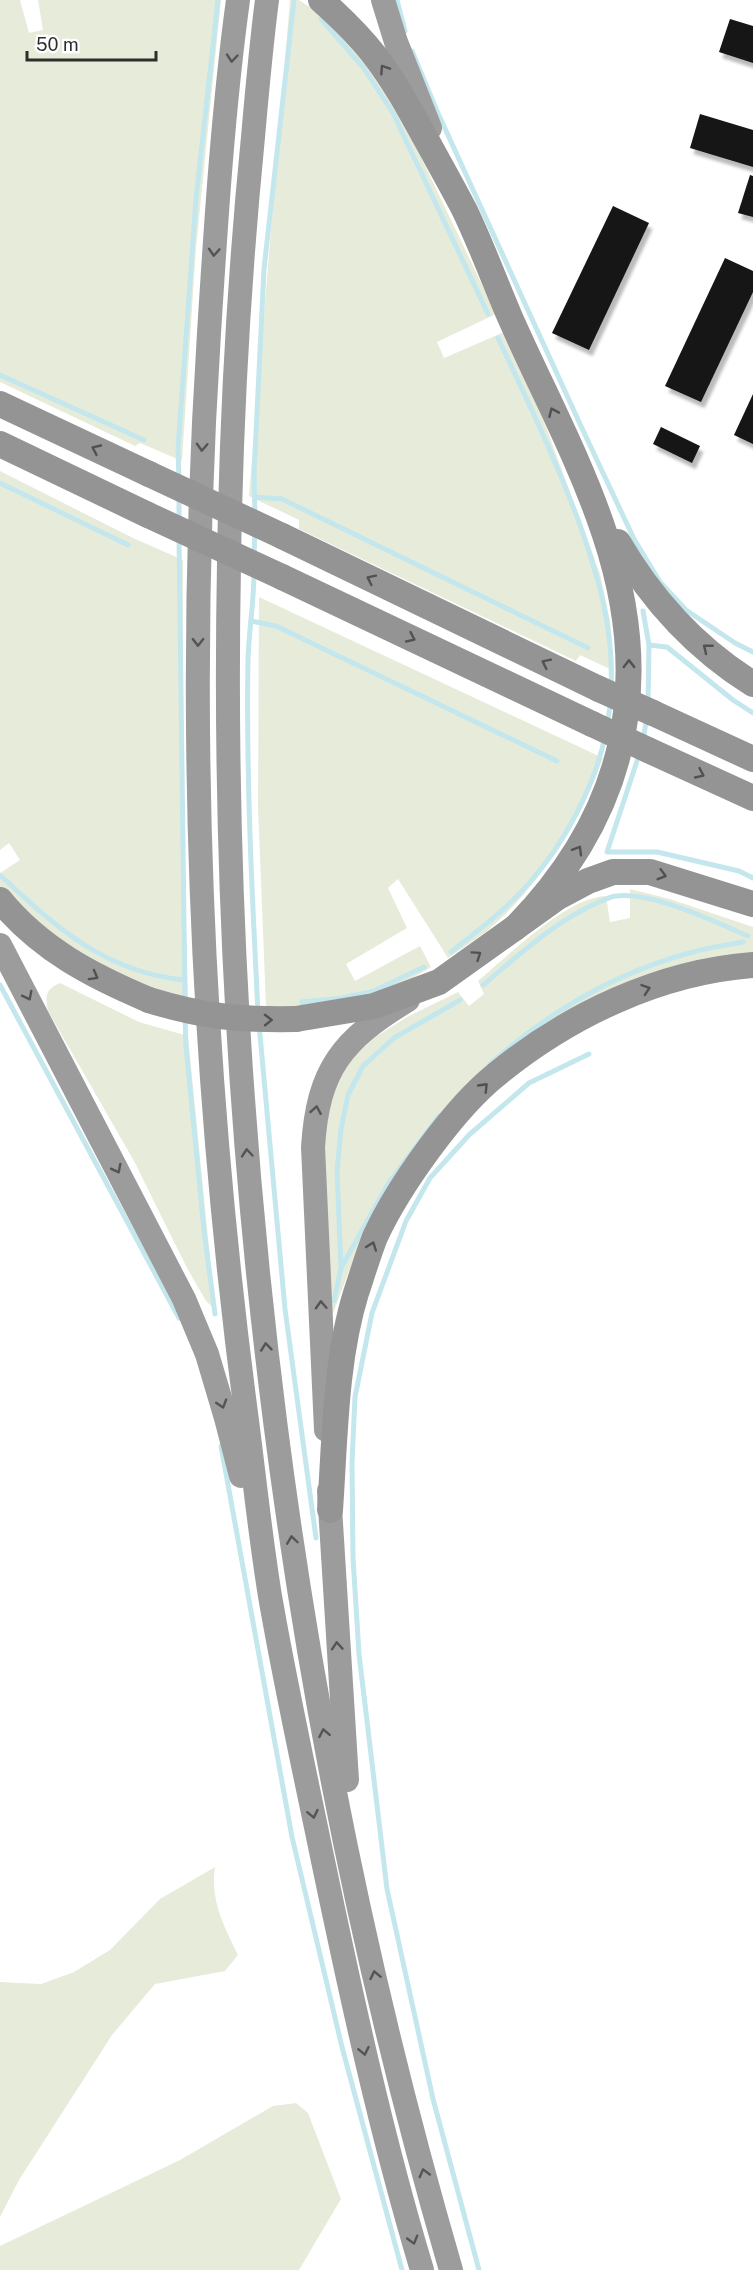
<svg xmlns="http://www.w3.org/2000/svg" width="753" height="2270" font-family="'Public Sans',sans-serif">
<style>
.green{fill:#e7ecda}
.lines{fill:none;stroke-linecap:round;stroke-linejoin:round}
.stream{stroke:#c4e6ed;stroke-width:5}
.building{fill:#141414;filter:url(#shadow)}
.trunk{stroke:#9c9c9c;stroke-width:24}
.motorway{stroke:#949494;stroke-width:26}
.motorway-bridge{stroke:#949494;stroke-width:26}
.oneway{stroke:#545454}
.oneway2{stroke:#515151}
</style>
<defs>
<filter id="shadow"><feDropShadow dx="3.5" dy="6" stdDeviation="1.5" flood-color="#0004"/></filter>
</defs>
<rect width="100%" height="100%" fill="#fff"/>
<g class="green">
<polygon points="0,0 20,0 29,33 43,30 38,0 221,0 196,248 182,461 140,443 135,446 0,382"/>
<polygon points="290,0 299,0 320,14 370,66 396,105 496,314 437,342 444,358 504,332 546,427 600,574 610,621 614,671 580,655 576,661 299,529 299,520 249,496"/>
<polygon points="0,471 133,538 183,560 182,783 188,999 153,987 140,990 79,962 0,892 0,873 20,860 9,843 0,850"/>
<path d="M259 597 603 758C578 824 540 886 486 932 474 941 461 949 448 958L398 879 388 888 407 928 346 964 355 981 420 946 431 967 401 985 323 1009 266 1007 258 807Z"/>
<path d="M630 889 670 899 753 927V955L587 1003 391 1186 357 1250 332 1316 323 1129 335 1085 353 1057 377 1036 407 1017 458 992 469 1006 484 994 478 981C508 956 567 897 606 896L610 922 630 918Z"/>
<path d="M60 983 139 1022 188 1036 215 1309 206 1301 187 1268 134 1161 48 1011C45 997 45 989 60 983Z"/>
<path d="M215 1867C210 1900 224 1926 238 1955L225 1971 155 1984 112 2035 19 2180 0 2217V1982L41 1984 74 1972 110 1950 160 1899Z"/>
<polygon points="296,2103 308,2113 341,2199 299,2270 0,2270 0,2246 180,2160 273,2106"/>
</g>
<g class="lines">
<g class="stream">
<polyline points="397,0 405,31"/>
<polyline points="321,19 363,67 393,113 488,314"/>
<polyline points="412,51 437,111 580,424 634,539 660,582 686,610 735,643 753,652"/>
<path d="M498 338C526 397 554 456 577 517 597 572 614 627 611 686"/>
<polyline points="0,375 144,440"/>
<polyline points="179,480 178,449 196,199 218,0"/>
<polyline points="0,483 128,545"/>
<polyline points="179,495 179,522"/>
<polyline points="255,497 282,499 588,648"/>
<polyline points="255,515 254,474 264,269 294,0"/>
<polyline points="179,537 185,1002"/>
<polyline points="254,557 255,530"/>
<path d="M254 572C254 601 249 630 248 659 246 777 252 894 258 1012"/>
<polyline points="643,611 649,645 648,702"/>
<polyline points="251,621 276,626 557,761"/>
<polyline points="649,645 667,647 733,700 753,713"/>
<polyline points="607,724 611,701"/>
<polyline points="643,740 647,717"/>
<polyline points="639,755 607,852 657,852 739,871 753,878"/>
<path d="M1 876C57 928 105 972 184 980"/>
<path d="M451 952C479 930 507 909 530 882 564 844 595 786 605 736"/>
<polyline points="0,985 179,1318"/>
<path d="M483 985C519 955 555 921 599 902 605 900 611 896 616 896 652 891 715 922 748 936"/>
<polyline points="304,1010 302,1002 342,998 374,991 424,967"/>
<polyline points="185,1017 186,1047 204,1230 215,1314"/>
<polyline points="259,1024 285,1309 316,1538"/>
<path d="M489 1065C548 1012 617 972 693 952 710 947 727 945 743 942"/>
<polyline points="341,1268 388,1184 439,1116"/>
<polyline points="334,1301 341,1268 337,1171 341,1129 348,1095 363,1066 394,1038 460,1000"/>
<polyline points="221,1446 292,1837 342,2047 402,2270"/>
<polyline points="479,2270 433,2099 387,1889 359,1654 353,1558 352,1463 355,1397 372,1313 406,1221 430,1178 469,1135 529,1083 589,1054"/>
</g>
</g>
<g class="building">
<polygon points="730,19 753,26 753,63 719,52"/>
<polygon points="700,114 753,130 753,167 690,148"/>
<polygon points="750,175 753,176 753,217 738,213"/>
<polygon points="613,206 649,223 589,350 552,333"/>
<polygon points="725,258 753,271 753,292 701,402 665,386"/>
<polygon points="753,394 753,444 734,435"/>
<polygon points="661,427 700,446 692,463 653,444"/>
</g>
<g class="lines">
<g class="trunk">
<path d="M238 0C223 110 216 222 209 333 186 692 199 1056 246 1413 254 1474 260 1535 270 1596 285 1683 304 1769 322 1856 351 1995 381 2134 422 2270"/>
<path d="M267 0C261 46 257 92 253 137 239 279 231 421 229 563 218 1137 290 1718 451 2270"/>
<polyline points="383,0 396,42 430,128"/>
<polyline points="0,945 184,1299 207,1354 226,1418 241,1476"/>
<path d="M326 1430 313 1147C318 1069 342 1040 408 1000"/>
<polyline points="329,1491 347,1780"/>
</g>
<g class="motorway">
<path d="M321 0C340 17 359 35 375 56 395 82 411 112 427 141 439 163 452 186 464 209 481 244 494 280 509 315 541 388 580 459 605 535 655 685 626 815 515 928"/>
<polyline points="0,404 149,474"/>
<polyline points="0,444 148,515"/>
<polyline points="282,536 599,689"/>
<path d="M618 542C651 599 697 649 753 684"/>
<polyline points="282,577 592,724"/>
<polyline points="653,713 753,759"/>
<polyline points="648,750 753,798"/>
<path d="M0 900C40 949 92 976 149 1000"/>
<polyline points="296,1019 374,1006 439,982 558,897 588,881 613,872 650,872 753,904"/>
<path d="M330 1510C335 1439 335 1361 356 1293 362 1275 368 1255 375 1237 398 1187 454 1108 497 1074 569 1015 660 972 753 965"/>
</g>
<g class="motorway-bridge">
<polyline points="149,474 282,536"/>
<polyline points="148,515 282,577"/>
<polyline points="599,689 653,713"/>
<polyline points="592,724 648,750"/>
<path d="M149 1000C203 1017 240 1020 296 1019"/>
</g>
</g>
<defs><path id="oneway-chevron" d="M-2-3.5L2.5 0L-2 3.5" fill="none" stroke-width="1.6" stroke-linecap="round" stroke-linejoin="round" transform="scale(1.5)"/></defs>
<g class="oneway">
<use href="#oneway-chevron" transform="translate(232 58) rotate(95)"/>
<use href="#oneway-chevron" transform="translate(214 252) rotate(94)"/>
<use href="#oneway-chevron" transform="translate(202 447) rotate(93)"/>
<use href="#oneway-chevron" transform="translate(198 642) rotate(91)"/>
<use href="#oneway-chevron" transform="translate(28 996) rotate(63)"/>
<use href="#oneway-chevron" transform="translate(316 1110) rotate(-80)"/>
<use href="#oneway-chevron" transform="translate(247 1153) rotate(-95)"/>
<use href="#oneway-chevron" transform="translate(117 1169) rotate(63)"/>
<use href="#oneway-chevron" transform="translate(321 1305) rotate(-93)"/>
<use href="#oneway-chevron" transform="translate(266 1347) rotate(-96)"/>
<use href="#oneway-chevron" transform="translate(222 1404) rotate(73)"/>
<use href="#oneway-chevron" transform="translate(292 1540) rotate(-98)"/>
<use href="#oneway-chevron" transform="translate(337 1646) rotate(-94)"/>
<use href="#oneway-chevron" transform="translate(324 1733) rotate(-101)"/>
<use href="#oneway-chevron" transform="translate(313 1814) rotate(78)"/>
<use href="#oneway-chevron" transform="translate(375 1975) rotate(-102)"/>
<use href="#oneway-chevron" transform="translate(364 2051) rotate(78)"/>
<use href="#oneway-chevron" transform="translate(424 2173) rotate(-105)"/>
<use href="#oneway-chevron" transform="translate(413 2240) rotate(74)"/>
</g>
<g class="oneway2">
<use href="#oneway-chevron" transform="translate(384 69) rotate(-124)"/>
<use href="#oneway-chevron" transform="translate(553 412) rotate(-114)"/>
<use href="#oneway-chevron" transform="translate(96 449) rotate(-155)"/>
<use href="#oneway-chevron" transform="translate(371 579) rotate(-154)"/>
<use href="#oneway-chevron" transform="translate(411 638) rotate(25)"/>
<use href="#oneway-chevron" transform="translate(707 648) rotate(-141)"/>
<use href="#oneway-chevron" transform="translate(546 663) rotate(-154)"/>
<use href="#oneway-chevron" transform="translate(629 664) rotate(-90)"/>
<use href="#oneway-chevron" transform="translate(700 774) rotate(25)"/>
<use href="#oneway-chevron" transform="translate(578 850) rotate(-59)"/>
<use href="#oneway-chevron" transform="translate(662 875) rotate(16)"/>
<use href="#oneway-chevron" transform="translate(477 955) rotate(-35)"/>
<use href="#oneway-chevron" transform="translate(94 976) rotate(29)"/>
<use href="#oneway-chevron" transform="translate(646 989) rotate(-19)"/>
<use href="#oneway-chevron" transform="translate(268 1020) rotate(-1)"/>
<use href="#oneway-chevron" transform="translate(484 1087) rotate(-46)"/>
<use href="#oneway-chevron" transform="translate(372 1246) rotate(-70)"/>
</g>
<path d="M27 51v9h129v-9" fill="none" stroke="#2d2d2d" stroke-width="3"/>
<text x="36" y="51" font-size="18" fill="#2d2d2d" stroke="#ffffff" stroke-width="4.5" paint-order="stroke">50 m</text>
</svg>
